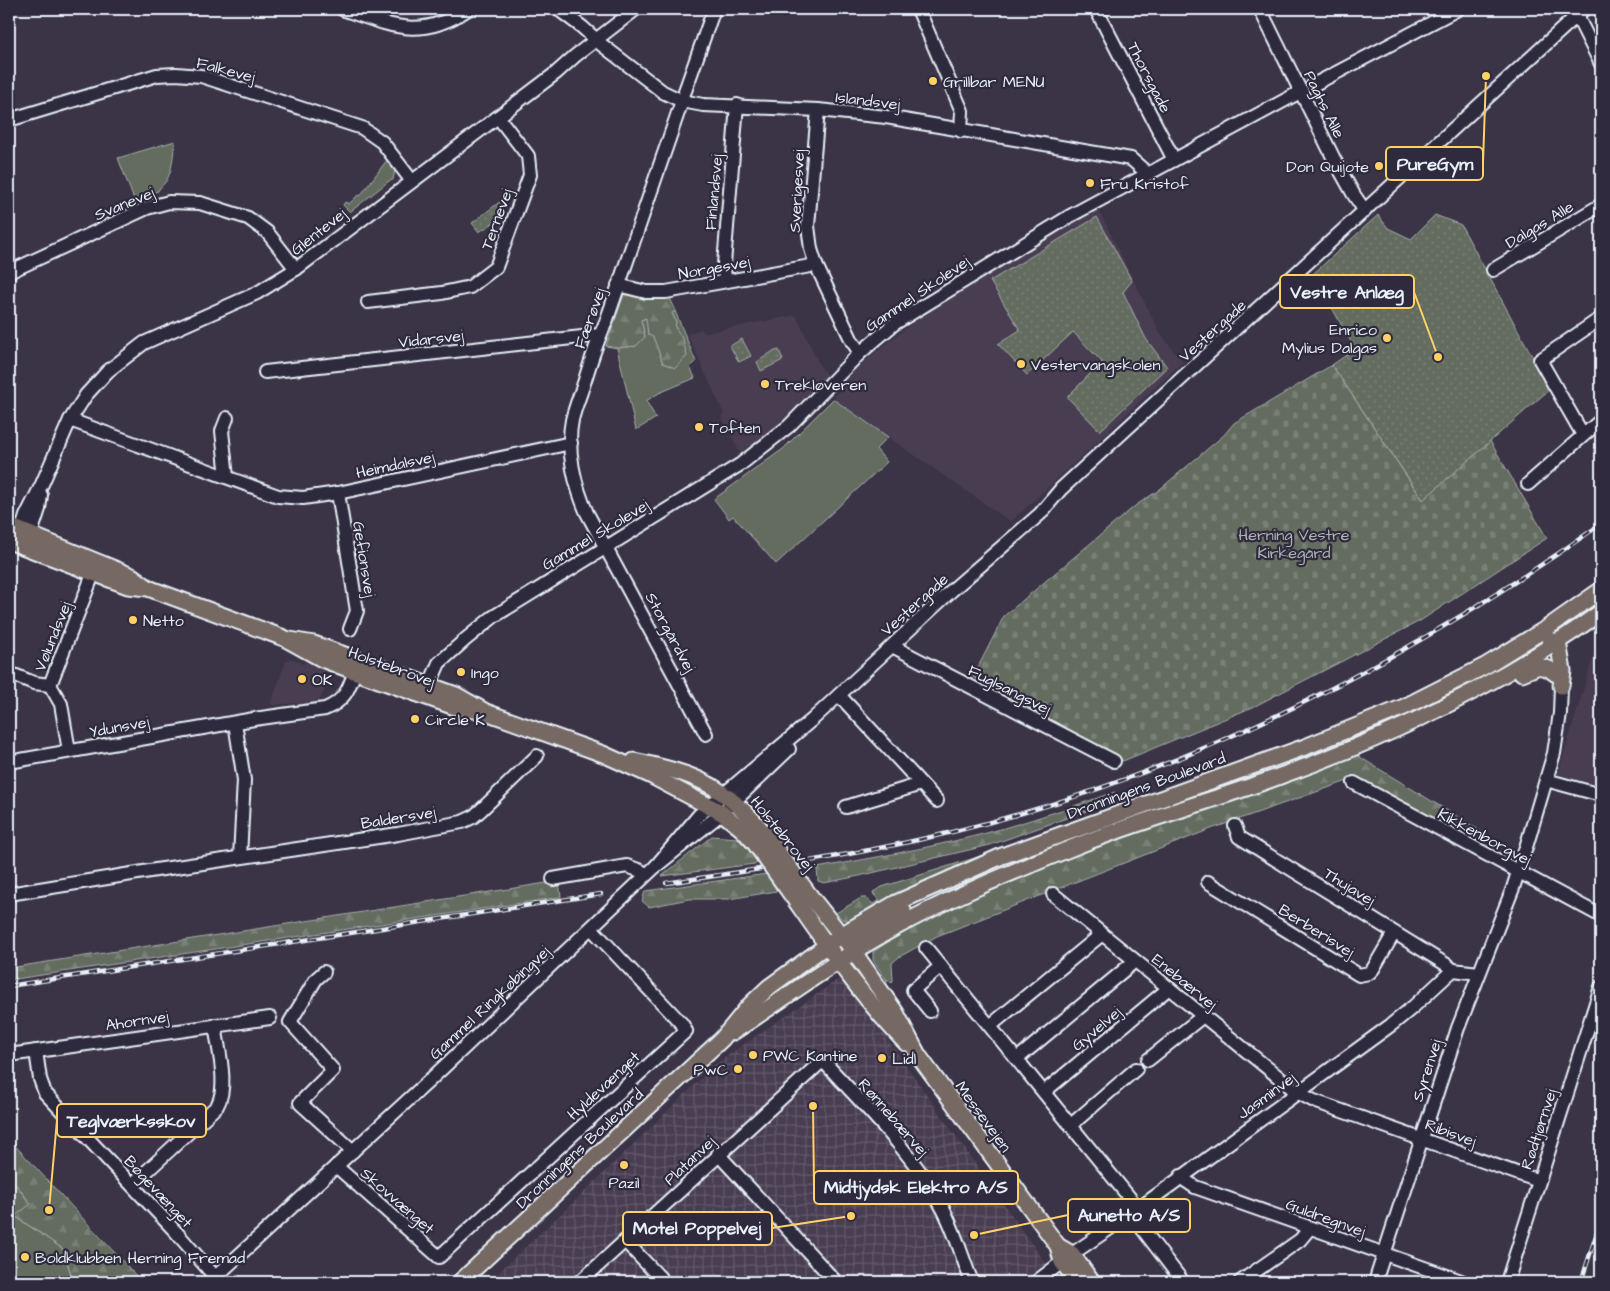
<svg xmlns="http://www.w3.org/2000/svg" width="1610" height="1291" font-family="'Architects Daughter',sans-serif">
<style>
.built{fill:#493d51}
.industrial{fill:url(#industrial-grid)}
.green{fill:#636c5f;stroke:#a6aeac}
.forest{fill:url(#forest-firs);stroke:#a6aeac}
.cemetery{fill:url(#cemetery-stones);stroke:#a6aeac}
.park{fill:url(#park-dots);stroke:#a6aeac}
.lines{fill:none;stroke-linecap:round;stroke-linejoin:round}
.minor-casing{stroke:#e8f1f8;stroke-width:16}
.major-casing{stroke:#e8f1f8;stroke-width:19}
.minor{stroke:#2f2a3d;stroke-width:12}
.major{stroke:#766964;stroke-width:15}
.rail-casing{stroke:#e8f1f8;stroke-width:4.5}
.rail{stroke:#2f2a3d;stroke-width:2.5;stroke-dasharray:8;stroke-linecap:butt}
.major-bridge-casing{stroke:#e8f1f8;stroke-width:19;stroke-linecap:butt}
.major-bridge{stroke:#766964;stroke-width:15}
.poi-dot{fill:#ffd166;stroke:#2f2a3d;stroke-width:2}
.labels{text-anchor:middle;stroke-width:4.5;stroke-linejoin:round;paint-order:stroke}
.street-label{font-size:16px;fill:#e8f1f8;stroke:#2f2a3d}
.poi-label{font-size:16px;fill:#e8f1f8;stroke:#2f2a3d;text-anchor:start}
.park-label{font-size:16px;fill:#acb5b3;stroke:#2f2a3d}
.leader{fill:none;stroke:#ffd166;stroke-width:2}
.callout-dot{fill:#ffd166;stroke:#2f2a3d;stroke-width:2}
.callout{fill:#2f2a3d;stroke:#ffd166;stroke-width:2}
.callout-label{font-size:18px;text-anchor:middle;font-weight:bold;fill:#e8f1f8}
</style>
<defs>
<pattern id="industrial-grid" width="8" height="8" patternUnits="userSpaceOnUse" patternTransform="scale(1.25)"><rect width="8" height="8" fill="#493d51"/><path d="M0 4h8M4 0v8" fill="none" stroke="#635a6b"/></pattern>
<pattern id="forest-firs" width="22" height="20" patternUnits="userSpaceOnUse" patternTransform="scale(1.25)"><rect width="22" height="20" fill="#636c5f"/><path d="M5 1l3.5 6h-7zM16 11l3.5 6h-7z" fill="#798177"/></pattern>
<pattern id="cemetery-stones" width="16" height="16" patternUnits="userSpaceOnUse" patternTransform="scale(1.25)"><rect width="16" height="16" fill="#636c5f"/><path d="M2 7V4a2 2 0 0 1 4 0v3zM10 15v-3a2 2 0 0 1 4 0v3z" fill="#798177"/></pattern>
<pattern id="park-dots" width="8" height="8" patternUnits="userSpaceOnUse" patternTransform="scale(1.25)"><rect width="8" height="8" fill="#636c5f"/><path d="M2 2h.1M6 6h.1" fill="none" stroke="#798177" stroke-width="1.8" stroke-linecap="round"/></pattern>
</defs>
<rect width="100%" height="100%" fill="#3b3346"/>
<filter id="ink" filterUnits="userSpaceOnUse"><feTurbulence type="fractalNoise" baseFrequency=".02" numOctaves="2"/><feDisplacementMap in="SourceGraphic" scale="10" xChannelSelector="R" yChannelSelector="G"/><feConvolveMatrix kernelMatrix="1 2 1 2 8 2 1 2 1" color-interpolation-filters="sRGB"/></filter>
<g filter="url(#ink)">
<g class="built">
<polygon points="1098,209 1160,333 1183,362 1011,522 833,399 858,366 924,314 1047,237"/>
<polygon points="796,315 819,364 828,377 784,420 740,453 721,416 724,414 687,334 702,329 704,333"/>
<polygon points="1601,640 1601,786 1558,774 1597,644"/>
<polygon points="291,658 303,664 308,662 324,668 327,684 319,702 270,705 286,661"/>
</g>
<polygon class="industrial" points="843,976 1059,1282 488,1282 578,1198 717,1063"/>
<g class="green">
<path d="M175 141C173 153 173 171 166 181 163 186 160 186 158 191L137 199 133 197 118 158Z"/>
<polygon points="387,160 395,170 393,180 389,181 350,212 343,205 345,202 349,204 358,195 360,196"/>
<polygon points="675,311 696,362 690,367 695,378 659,393 646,401 656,418 636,430 617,348 636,346 645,337 641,320 647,318 663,363 683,340 675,327 676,322 672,313"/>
<polygon points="833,399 888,437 876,449 887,462 776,564 733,516 729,519 714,499 783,449"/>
<polygon points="10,1177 31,1205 16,1217 63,1249 73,1281 71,1282 9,1282 9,1178"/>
</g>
<g class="forest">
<polygon points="625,292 670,298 676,311 672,313 676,322 675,327 683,340 687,356 675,368 663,363 653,337 648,335 646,318 641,320 645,337 636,346 617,348 606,346"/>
<polygon points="1351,756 1358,756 1484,833 1485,836 1483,840 1479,842 1356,778 1211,829 937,936 899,957 892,963 893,981 892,982 887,981 873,960 873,952 895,937 938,914 1039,868"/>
<path d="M1115 792 1118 800 990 845 859 876 824 883 818 881 817 868C873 858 928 848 983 834 1027 822 1071 807 1115 792Z"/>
<polygon points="712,836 737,838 762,863 662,876"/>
<polygon points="984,855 983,857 911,887 849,920 843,920 836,913 861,898 866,898 873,904 880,900 874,895 873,892 882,887"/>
<polygon points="767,874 777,891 729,899 689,899 649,907 642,901 645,891"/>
<polygon points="559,881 561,897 9,980 9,968"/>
<polygon points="9,1139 142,1282 71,1282 73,1280 63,1249 15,1216 31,1204 10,1177 9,1178"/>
</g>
<polygon class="cemetery" points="1332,365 1422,499 1490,441 1547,538 1420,621 1253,707 1123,761 1026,709 973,677 1004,616 1135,506 1159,490 1224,435 1234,423"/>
<g class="park">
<polygon points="501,201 505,207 497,213 501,218 479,232 472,223"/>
<polygon points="1378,215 1388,228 1411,239 1435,215 1461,225 1550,389 1423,500 1332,365 1355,349 1313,274"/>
<polygon points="1097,217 1132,281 1123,292 1146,339 1167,367 1100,431 1067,397 1102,362 1073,332 1027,375 998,344 1020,330 990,281"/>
<polygon points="742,339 751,356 739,362 730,346"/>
<polygon points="779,350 783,360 761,371 757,362 772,352"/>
</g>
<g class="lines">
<g class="minor-casing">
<g id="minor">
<path d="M342 9C392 26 420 41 468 9"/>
<polyline points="558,9 582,27 602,45 663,92 682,101 703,105 818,110 886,117 1131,159 1148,174"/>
<polyline points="918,9 962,111 961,131"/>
<polyline points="1096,9 1174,160"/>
<polyline points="1260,9 1335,161 1354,195 1365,211"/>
<polyline points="1577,16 1601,64"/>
<polyline points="1313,85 1458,9"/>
<polyline points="685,91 714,9"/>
<path d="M682 101 606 322C597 341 591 360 585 380 581 393 575 407 572 420 566 450 575 486 587 513L706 734"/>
<polyline points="818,110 808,226 811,249 816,265 852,341 860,353"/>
<polyline points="9,120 157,75 176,74 201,76 362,128 382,142 412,181"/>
<polyline points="1493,270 1601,205"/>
<polyline points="9,272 147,208 169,202 200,203 248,218 267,232 296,269"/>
<polyline points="725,281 724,264 737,105"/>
<polyline points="618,285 646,292 666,292 816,265"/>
<polyline points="368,302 442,293 470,287 496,267 530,175 528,156 498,117"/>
<polyline points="265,372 600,335"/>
<polyline points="227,418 222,431 227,477"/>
<polyline points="70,420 278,496 303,498 338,493 571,443"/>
<polyline points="1583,435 1540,360 1601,318"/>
<polyline points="1528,484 1601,420"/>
<polyline points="338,493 357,611 350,629"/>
<polyline points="19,539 26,516 42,484 70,420 86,395 108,371 144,343 257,293 296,269 556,73 575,56 636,9"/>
<polyline points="28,543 39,509 41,495"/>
<polyline points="892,646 1114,761"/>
<polyline points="9,673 34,683 50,685"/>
<polyline points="50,685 97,564"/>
<polyline points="50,685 61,704 69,751"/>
<polyline points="426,693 439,663 466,639 493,617 741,464 789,426 860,353 894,324 1070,216 1302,91"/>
<polyline points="839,695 937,801"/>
<polyline points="235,723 244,780 240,857"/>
<path d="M9 762 254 719 325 709C348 700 350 684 358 663"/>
<polyline points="1546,780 1601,795"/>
<polyline points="1354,783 1601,916"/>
<polyline points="846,807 921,784"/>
<polyline points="1235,826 1239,837 1447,965 1453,970"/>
<polyline points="656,866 699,815 813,719 951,591 1040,514 1061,489 1584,9"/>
<polyline points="553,879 627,866 641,871 646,875"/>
<polyline points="1208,882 1359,975 1369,973 1373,969 1394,933"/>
<polyline points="9,894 156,870 398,834 462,822 473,817 481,810 537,756"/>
<polyline points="1053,894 1297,1092 1314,1101 1539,1181"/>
<polyline points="926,948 1138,1208"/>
<polyline points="324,972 316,979 290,1022 333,1070 300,1103 353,1151"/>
<polyline points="930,1011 913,990 941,966"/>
<polyline points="990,1026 1102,934"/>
<polyline points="36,1051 40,1079 45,1093 176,1232 216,1278"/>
<polyline points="9,1055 270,1018"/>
<polyline points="1017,1059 1135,961"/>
<polyline points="1148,1060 1203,1016"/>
<polyline points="1044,1092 1169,988"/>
<polyline points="1071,1125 1136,1069"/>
<polyline points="718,1154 836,1282"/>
<polyline points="336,1166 439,1257 686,1031 682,1024 591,928"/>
<polyline points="1181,1176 1186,1181 1195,1187 1464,1282"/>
<path d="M132 1185 217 1106C229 1086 218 1048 215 1025"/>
<polyline points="1131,1214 1183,1282"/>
<polyline points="625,1241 664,1282"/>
<polyline points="1072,1254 1131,1214 1391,1025 1413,1007 1453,970 1479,973"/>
<polyline points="210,1282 431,1079 656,866 722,813 789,749"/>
<path d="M580 1282 821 1062 827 1065C868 1110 913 1153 942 1207 955 1230 962 1258 972 1282"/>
<polyline points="1036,1282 1062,1262"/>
<polyline points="1240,1282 1300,1240 1310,1228"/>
<polyline points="1375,1282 1458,1028 1513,888 1527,844 1554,753 1560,713 1561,686"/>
<polyline points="1507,1282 1601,987"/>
</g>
</g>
<g class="major-casing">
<g id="major">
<polyline points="9,526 132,576 147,587"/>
<polyline points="9,541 128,586 148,588 284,638 322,659 359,673 452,706 474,710"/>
<polyline points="290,640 314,644 456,695 486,712 603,754 652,776 722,813 742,829 754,842"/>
<polyline points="1550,640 1558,642 1563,671 1561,686"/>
<polyline points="1522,673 1539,666 1549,669 1556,674"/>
<path d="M634 761C696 774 723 784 765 834"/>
<polyline points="810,896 849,945 896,1013 918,1055 1058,1246 1062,1262 1078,1282"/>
<path d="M798 904C832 953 865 1001 906 1043"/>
<polyline points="859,937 903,910"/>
<path d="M733 1032C782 1000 829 965 880 936 943 900 1012 872 1079 845 1142 820 1208 802 1272 779 1388 738 1501 684 1601 612"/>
<polyline points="1058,1246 1072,1254 1092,1282"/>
<polyline points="460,1282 722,1039 749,1006 769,987 841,935 896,903 1002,856 1305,747 1404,707 1485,666 1547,628 1601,590"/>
</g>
</g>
<use href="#minor" class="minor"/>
<use href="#major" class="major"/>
<g class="rail-casing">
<g id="rail">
<path d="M666 883C762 869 858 855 952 832 1187 775 1404 663 1601 524"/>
<polyline points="9,986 601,894"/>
<polyline points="1581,1282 1601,1220"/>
</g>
</g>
<use href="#rail" class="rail"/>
<g class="major-bridge-casing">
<g id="major-bridge">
<polyline points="765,834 810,896"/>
<polyline points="754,842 798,904"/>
</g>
</g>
<use href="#major-bridge" class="major-bridge"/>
</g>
</g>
<g class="poi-dot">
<circle cx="933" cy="81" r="5"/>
<circle cx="1379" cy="166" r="5"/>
<circle cx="1090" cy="183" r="5"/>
<circle cx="1387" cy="338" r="5"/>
<circle cx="1021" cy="364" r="5"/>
<circle cx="765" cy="384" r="5"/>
<circle cx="699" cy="427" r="5"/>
<circle cx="133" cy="620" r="5"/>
<circle cx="461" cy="672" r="5"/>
<circle cx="302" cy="679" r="5"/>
<circle cx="415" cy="719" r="5"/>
<circle cx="753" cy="1055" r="5"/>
<circle cx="882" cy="1058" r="5"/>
<circle cx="738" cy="1069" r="5"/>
<circle cx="624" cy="1165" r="5"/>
<circle cx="25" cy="1257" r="5"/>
</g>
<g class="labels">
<g class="street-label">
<text transform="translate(226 69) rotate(15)" y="6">Falkevej</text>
<text transform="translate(1150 77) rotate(63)" y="6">Thorsgade</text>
<text transform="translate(868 100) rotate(7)" y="6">Islandsvej</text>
<text transform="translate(1325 104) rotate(64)" y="6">Paghs Alle</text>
<text transform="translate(796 191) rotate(-87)" y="6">Sverigesvej</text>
<text transform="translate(713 192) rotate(-85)" y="6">Finlandsvej</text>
<text transform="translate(124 203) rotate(-22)" y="6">Svanevej</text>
<text transform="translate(496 219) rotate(-70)" y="6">Ternevej</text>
<text transform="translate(1539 224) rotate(-31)" y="6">Dalgas Alle</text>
<text transform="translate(318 231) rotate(-38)" y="6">Glentevej</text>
<text transform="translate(714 267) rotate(-10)" y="6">Norgesvej</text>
<text transform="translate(917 293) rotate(-34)" y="6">Gammel Skolevej</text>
<text transform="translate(589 318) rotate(-70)" y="6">Færøvej</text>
<text transform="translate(1212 330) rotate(-42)" y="6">Vestergade</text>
<text transform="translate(431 338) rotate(-6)" y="6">Vidarsvej</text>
<text transform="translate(395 464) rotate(-12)" y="6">Heimdalsvej</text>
<text transform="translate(595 534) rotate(-31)" y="6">Gammel Skolevej</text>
<text transform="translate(365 559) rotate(81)" y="6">Gefionsvej</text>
<text transform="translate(914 604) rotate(-42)" y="6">Vestergade</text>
<text transform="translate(671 632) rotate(62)" y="6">Storgårdvej</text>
<text transform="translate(52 636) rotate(-68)" y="6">Vølundsvej</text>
<text transform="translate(392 666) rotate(20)" y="6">Holstebrovej</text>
<text transform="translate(1010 689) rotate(27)" y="6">Fuglsangsvej</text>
<text transform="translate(119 726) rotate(-10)" y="6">Ydunsvej</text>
<text transform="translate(1146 785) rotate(-20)" y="6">Dronningens Boulevard</text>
<text transform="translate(398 817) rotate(-9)" y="6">Baldersvej</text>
<text transform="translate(783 833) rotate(51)" y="6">Holstebrovej</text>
<text transform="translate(1485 836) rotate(28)" y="6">Kikkenborgvej</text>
<text transform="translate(1350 886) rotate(32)" y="6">Thujavej</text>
<text transform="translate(1317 930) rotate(32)" y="6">Berberisvej</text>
<text transform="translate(1185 981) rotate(39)" y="6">Enebærvej</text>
<text transform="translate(489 1002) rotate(-43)" y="6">Gammel Ringkøbingvej</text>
<text transform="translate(137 1020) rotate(-8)" y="6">Ahornvej</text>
<text transform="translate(1096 1028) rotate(-40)" y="6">Gyvelvej</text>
<text transform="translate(1426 1070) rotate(-72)" y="6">Syrenvej</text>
<text transform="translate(603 1085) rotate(-43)" y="6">Hyldevænget</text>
<text transform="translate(1266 1095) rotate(-36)" y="6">Jasminvej</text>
<text transform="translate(984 1116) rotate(54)" y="6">Messevejen</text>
<text transform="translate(894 1117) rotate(49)" y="6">Rønnebærvej</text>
<text transform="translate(1538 1129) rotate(-72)" y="6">Rødtjørnvej</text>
<text transform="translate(1451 1132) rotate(20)" y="6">Ribisvej</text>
<text transform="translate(579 1148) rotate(-43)" y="6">Dronningens Boulevard</text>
<text transform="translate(689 1160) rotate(-43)" y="6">Platanvej</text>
<text transform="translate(159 1191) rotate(47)" y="6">Bøgevænget</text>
<text transform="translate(398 1200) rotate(41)" y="6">Skovvænget</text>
<text transform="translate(1326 1217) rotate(20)" y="6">Guldregnvej</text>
</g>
<g class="poi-label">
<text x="943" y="87">Grillbar MENU</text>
<text x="1369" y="172" text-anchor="end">Don Quijote</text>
<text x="1100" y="189">Fru Kristof</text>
<text x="1377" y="335" text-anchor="end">Enrico<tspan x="1377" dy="18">Mylius Dalgas</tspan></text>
<text x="1031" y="370">Vestervangskolen</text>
<text x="775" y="390">Trekløveren</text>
<text x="709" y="433">Toften</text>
<text x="143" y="626">Netto</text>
<text x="471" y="678">Ingo</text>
<text x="312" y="685">OK</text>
<text x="425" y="725">Circle K</text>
<text x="763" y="1061">PWC Kantine</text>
<text x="892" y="1064">Lidl</text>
<text x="728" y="1075" text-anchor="end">PwC</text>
<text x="624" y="1188" text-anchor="middle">Pazil</text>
<text x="35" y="1263">Boldklubben Herning Fremad</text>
</g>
<g class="park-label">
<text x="1294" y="540">Herning Vestre<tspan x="1294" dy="18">Kirkegård</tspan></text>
</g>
</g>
<path class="leader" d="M1486 76L1483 163M1438 357L1414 292M49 1210L57 1120M813 1106L814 1187M974 1235L1068 1215M851 1216L772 1228"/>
<g class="callout-dot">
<circle cx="1486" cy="76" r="5"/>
<circle cx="1438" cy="357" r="5"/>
<circle cx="49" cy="1210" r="5"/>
<circle cx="813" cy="1106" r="5"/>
<circle cx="974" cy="1235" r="5"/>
<circle cx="851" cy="1216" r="5"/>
</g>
<g class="callout">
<rect x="1386" y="147" width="97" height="33" rx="5"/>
<rect x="1280" y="275" width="134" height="33" rx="5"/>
<rect x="57" y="1104" width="149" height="33" rx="5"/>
<rect x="814" y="1171" width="204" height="33" rx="5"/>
<rect x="1068" y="1199" width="122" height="33" rx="5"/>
<rect x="623" y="1212" width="149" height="33" rx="5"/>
</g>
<g class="callout-label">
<text x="1435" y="170">PureGym</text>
<text x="1347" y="298">Vestre Anlæg</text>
<text x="131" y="1127">Teglværksskov</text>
<text x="916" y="1193">Midtjydsk Elektro A/S</text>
<text x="1129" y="1221">Aunetto A/S</text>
<text x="697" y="1234">Motel Poppelvej</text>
</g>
<rect width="1610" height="1291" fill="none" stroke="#2f2a3d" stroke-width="30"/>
<rect x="15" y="15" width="1580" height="1261" fill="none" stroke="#e8f1f8" stroke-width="2" filter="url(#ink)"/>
</svg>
